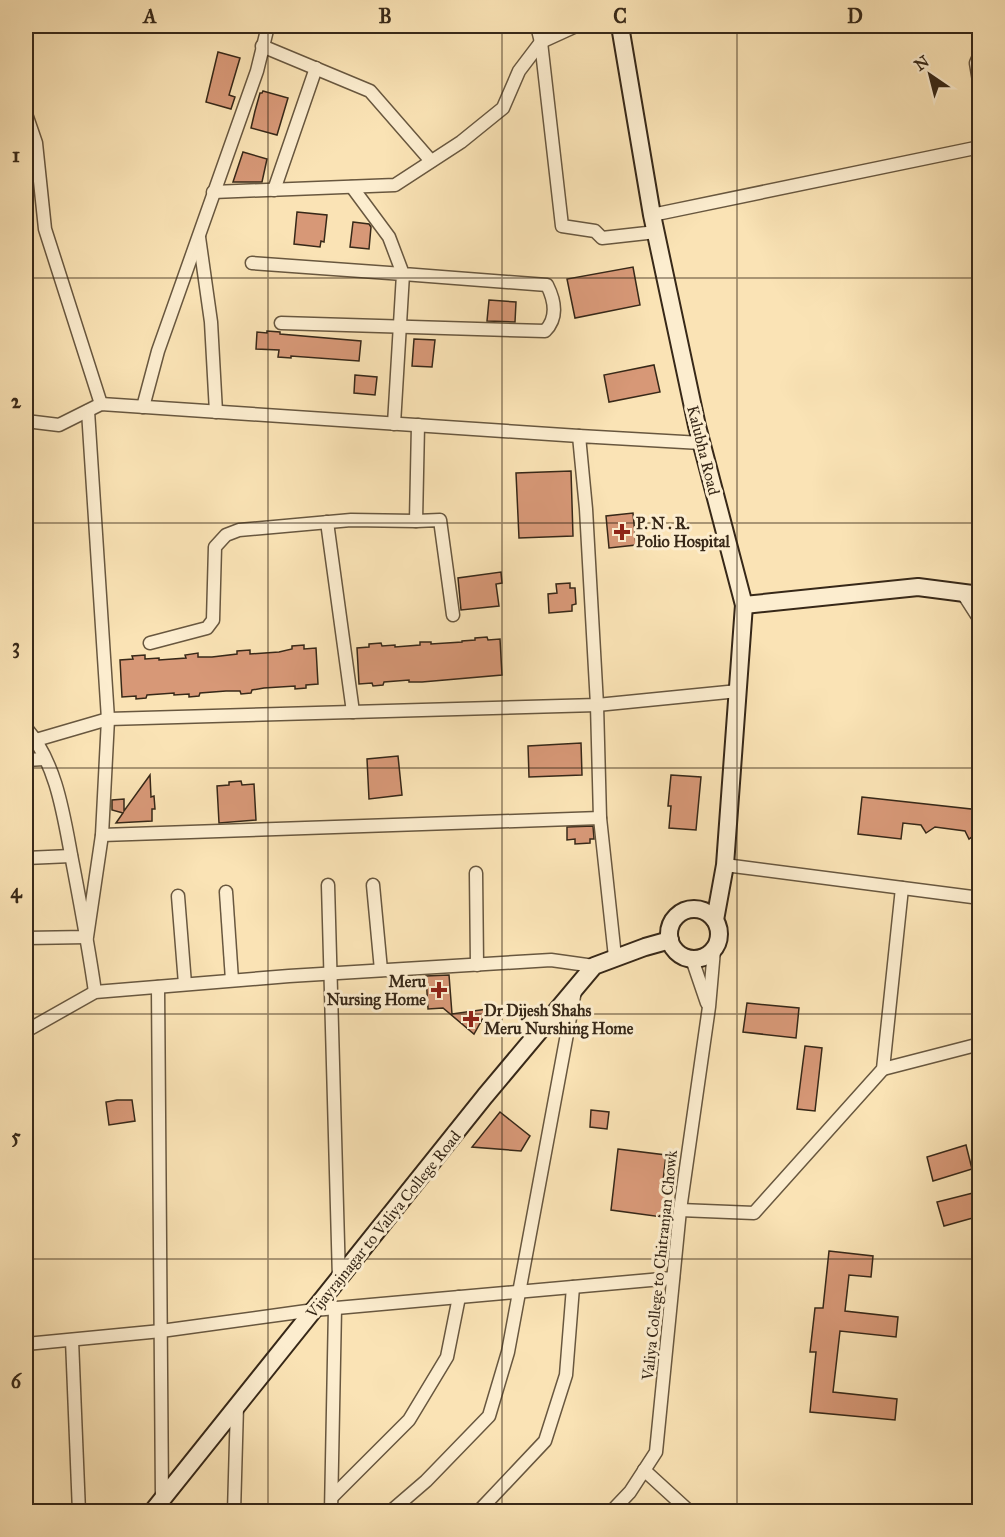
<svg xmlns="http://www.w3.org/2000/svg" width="1005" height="1537" font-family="'IM FELL Great Primer',serif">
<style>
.building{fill:#d79877;stroke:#372818;stroke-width:1.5}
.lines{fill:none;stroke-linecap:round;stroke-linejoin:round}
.street-casing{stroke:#68573f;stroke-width:15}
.secondary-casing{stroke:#372818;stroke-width:20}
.street{stroke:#fcedcf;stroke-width:12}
.secondary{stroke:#fcedcf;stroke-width:16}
.grid{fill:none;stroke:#372818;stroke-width:1.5;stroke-opacity:0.55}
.poi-dot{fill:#8f2418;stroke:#fcedcf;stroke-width:2}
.labels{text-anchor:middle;stroke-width:6;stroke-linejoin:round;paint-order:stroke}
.street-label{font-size:16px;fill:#372818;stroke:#fcedcf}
.poi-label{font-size:16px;font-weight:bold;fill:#372818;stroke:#fcedcf;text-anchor:start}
.neatline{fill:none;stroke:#372818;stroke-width:2}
.grid-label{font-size:20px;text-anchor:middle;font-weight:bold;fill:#372818}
</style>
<rect width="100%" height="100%" fill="#fae3b5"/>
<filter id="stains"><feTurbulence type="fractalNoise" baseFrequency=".00333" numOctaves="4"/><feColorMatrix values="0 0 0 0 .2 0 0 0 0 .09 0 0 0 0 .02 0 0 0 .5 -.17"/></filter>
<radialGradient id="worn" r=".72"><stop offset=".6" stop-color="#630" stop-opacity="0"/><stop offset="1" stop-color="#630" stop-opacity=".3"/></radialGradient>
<g class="building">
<polygon points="218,52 240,58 229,95 235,97 231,109 206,102"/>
<polygon points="263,91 288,98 277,135 251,128 255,111 260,93 262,93"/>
<polygon points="243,152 267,159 262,182 233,182"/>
<polygon points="297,212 327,215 324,242 321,241 320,247 294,244"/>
<polygon points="353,222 369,224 371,227 369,249 350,247"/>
<polygon points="633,267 640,305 575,318 567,279"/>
<polygon points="489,300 516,302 515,322 487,321"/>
<polygon points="267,331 280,332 280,334 361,341 359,361 291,356 291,358 278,357 279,350 256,349 257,332 267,333"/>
<polygon points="414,339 435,340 432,367 412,366"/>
<polygon points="654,365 660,392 609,402 604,375"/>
<polygon points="355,375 377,377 375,395 354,393"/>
<polygon points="571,471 573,536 519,538 516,473"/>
<polygon points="633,513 636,545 609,548 606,516"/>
<polygon points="501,572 502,583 496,584 499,606 461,610 458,578"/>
<polygon points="570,583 570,588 575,588 576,604 572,605 572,611 549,613 548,594 557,593 556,584"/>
<polygon points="487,637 488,640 500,639 502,675 422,682 409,682 409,680 384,682 383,685 373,686 372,683 359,684 357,648 369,647 369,644 381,643 382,646 395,645 395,647 420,645 420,642 431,642 431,644 462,642 462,641 475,640 475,638"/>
<polygon points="304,645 304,649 316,648 318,684 306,685 306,688 295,689 295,686 264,688 252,690 251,693 241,694 240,691 226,691 200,693 199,696 189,697 189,694 174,695 174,693 147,695 146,698 136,699 136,696 122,697 120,660 133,659 132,656 145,655 145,659 159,658 159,660 186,658 185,655 198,653 198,657 212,657 237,654 237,651 250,650 250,654 279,652 292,649 292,646"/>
<polygon points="581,743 582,775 529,777 528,746"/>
<polygon points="398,756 402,795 369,799 367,759"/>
<polygon points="150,775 151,797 154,796 155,809 152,809 152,821 116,823 123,813 112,810 112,800 124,799 124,811"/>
<polygon points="671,775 701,777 696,830 669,828 671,806 668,806"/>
<polygon points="241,781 242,785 254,784 256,820 219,823 217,786 229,785 229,782"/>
<polygon points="862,797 980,810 977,833 969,839 965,831 935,827 926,833 921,825 903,823 901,839 858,834"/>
<polygon points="593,826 594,839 590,839 590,843 575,844 575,839 567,840 567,827"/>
<polygon points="449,975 452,1014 488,1009 474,1034 443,1008 428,1009 426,976"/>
<polygon points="747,1003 799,1008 796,1038 743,1032"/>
<polygon points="805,1046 822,1048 815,1111 797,1109"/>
<polygon points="117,1100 132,1100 135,1121 109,1125 106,1102"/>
<polygon points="591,1110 609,1112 607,1129 590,1127"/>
<polygon points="500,1112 530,1136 521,1151 472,1147"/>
<polygon points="966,1145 972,1169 933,1181 927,1157"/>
<polygon points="618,1149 666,1155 662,1190 666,1190 662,1217 611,1210"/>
<polygon points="977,1192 980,1216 944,1226 937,1202"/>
<polygon points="829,1251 873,1256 871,1277 849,1275 845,1311 898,1317 896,1337 840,1331 833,1392 897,1399 895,1420 810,1412 816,1352 810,1352 815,1308 823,1308"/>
</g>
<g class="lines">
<g class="street-casing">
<g id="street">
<polyline points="537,26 541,42 562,226 595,231 602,238 656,232"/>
<polyline points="262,46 370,91 431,161"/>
<polyline points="980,54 976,63 980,87"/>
<polyline points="26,114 36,143 45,229 101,404"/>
<polyline points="274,190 316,68"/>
<polyline points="213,192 395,185 461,142 503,108 519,71 541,42 576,26"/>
<polyline points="652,215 980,147"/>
<polyline points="199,237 211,322 216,412"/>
<polyline points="252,263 403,274 394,424"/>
<path d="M281 323 545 331C558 318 555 301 547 285L403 274 389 237 352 187"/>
<polyline points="143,407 158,351 257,71 268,26"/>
<polyline points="26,421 59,425 101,404 579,436"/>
<polyline points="418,425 416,521 440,520 453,615"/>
<polyline points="327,522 353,712"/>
<polyline points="962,592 980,620"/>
<polyline points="150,643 207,628 213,620 215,547 226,535 239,530 351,520 416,521"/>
<path d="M26 728C58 765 64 819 73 865 81 907 89 949 95 992"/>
<polyline points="36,740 108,719 597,705 738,691"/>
<polyline points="26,760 44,759"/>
<polyline points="102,835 600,818"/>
<polyline points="26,858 71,856"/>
<polyline points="725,865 980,898"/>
<polyline points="476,873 477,965"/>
<polyline points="328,885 339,1279"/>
<polyline points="373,885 381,970"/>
<polyline points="226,892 232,980"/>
<polyline points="178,896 185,984"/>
<polyline points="26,938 87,937 102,835 108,719 88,411"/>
<polyline points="615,957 600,818 597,705 586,509 579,436 701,443"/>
<polyline points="692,959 707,1003"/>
<polyline points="158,987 162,1499"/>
<polyline points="26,1031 95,992 289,976 551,960 594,966"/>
<polyline points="883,1069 980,1044"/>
<polyline points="680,1210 754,1213 883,1069 902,888"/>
<polyline points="72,1340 79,1512"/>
<polyline points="26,1344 161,1331 314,1310 673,1278"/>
<polyline points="644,1470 690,1512"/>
<polyline points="332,1497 409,1420 447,1357 459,1297"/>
<polyline points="234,1512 237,1406"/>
<polyline points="331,1512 335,1308"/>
<polyline points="390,1512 426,1481 489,1416 508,1352 575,991"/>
<polyline points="478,1512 545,1441 566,1375 573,1287"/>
<polyline points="611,1512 630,1492 656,1452 680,1210 709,1007 714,950"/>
</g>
</g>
<g class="secondary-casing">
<g id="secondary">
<polyline points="620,26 652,215 697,426 744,605 725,865 715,920"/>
<polyline points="744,605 918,587 980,595"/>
<circle cx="694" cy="934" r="25"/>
<polyline points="152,1512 485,1096 594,966 645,947 670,940"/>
</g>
</g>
<use href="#street" class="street"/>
<use href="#secondary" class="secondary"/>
</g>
<path class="grid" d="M268 26V1512M502 26V1512M737 26V1512M26 278H980M26 523H980M26 768H980M26 1014H980M26 1259H980"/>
<g class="poi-dot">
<path d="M619 523h6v6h6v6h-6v6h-6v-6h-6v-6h6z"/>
<path d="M436 981h6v6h6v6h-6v6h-6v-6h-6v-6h6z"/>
<path d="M468 1010h6v6h6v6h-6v6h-6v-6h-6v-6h6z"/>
</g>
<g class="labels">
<g class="street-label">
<text transform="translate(704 450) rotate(76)" y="6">Kalubha Road</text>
<text transform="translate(383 1224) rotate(-51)" y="6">Vijayrajnagar to Valiya College Road</text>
<text transform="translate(659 1265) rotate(-84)" y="6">Valiya College to Chitranjan Chowk</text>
</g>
<g class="poi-label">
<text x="636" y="529">P. N . R.<tspan x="636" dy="18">Polio Hospital</tspan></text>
<text x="426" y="987" text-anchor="end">Meru<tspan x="426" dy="18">Nursing Home</tspan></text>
<text x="484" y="1016">Dr Dijesh Shahs<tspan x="484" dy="18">Meru Nurshing Home</tspan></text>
</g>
</g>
<rect width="1005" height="1537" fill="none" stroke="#fae3b5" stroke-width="66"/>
<g transform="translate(930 75) rotate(325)" stroke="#fcedcf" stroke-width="4.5" paint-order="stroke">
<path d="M0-4.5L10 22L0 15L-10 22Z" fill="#372818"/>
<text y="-9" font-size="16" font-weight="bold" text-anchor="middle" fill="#372818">N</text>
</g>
<rect x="33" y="33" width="939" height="1471" class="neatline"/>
<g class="grid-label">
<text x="150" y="23">A</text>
<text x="385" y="23">B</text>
<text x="620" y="23">C</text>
<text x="855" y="23">D</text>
<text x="16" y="162">1</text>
<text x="16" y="408">2</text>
<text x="16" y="653">3</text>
<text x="16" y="898">4</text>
<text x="16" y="1143">5</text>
<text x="16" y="1388">6</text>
</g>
<rect width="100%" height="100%" filter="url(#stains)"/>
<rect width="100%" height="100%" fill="url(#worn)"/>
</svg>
